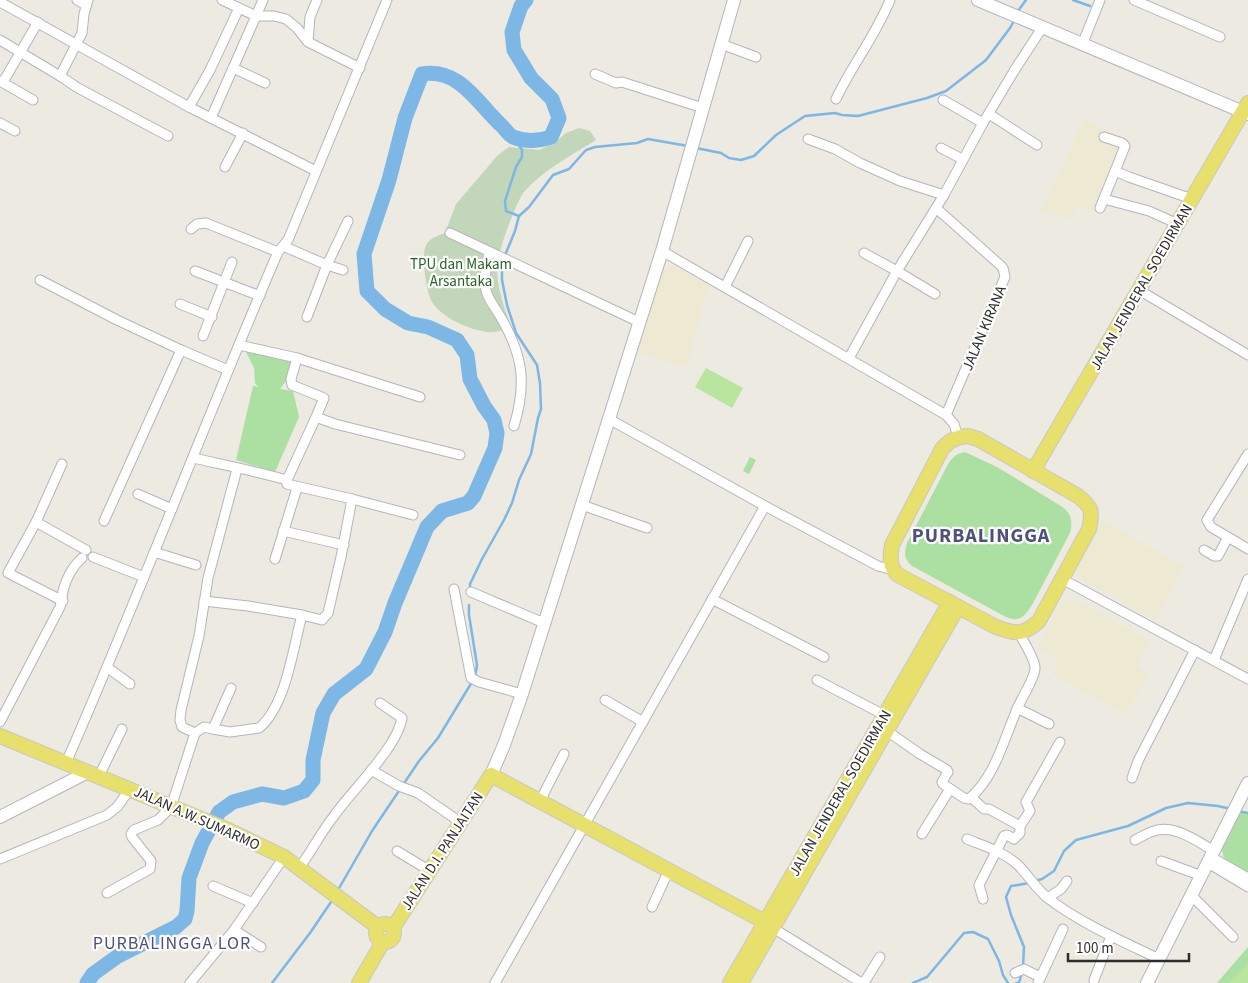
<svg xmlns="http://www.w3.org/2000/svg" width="1248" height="983" font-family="'Source Sans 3',sans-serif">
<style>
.education{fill:#ede9d2}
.green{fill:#acdfa2}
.cemetery{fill:#c2d6b9}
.pitch{fill:#bae59e}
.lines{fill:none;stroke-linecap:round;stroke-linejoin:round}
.stream{stroke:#7cb7e6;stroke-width:2.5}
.river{stroke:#7cb7e6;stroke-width:15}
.street-casing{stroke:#b4b4bf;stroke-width:11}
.secondary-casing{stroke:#b4b4bf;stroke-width:14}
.primary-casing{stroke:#c8c8c8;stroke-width:16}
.street{stroke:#fff;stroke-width:9}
.secondary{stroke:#fff;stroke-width:12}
.primary{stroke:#e7e06c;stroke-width:14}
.labels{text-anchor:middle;stroke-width:4.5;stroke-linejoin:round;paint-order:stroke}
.park-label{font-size:15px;fill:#236621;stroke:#fff}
.street-label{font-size:15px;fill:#2d2d2d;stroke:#fff}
.quarter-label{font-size:18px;letter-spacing:1px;fill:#50507b;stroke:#fff}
.district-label{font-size:20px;font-weight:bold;letter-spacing:1px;fill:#50507b;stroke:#fff}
</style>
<rect width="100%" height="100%" fill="#edeae1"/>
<g class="education">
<polygon points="1084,120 1130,140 1097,213 1077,205 1070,219 1041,211"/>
<polygon points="672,265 709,284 686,368 636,352 661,270"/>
<polygon points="1102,521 1185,566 1156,620 1073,575"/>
<polygon points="1074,600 1101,613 1150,641 1136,667 1148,674 1126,714 1052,674 1059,661 1037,648 1062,601"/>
</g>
<g class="green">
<polygon points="248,349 285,359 292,363 289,377 280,389 293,391 299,417 275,472 236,460 253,386 258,387 255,383 254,368 246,352"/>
<path d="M965 452 997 467 1061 506C1071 513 1073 520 1070 533L1032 605C1023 618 1019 623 1004 616L912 566C904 559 904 553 907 543L946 468C951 459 954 454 965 452Z"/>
<polygon points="750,457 756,460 749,474 743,471"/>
<polygon points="1241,810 1248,814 1248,874 1224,860 1222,849"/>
<polygon points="1248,947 1248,983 1217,983"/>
</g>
<path class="cemetery" d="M579 128 590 131 596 140C572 155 543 170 524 192 516 202 496 256 497 268 497 289 505 309 511 328 504 329 495 333 488 332 470 330 445 319 434 305 426 295 422 260 425 248 427 239 437 236 445 233L456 204 498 155 509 147 539 150 554 143 566 133Z"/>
<g class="pitch">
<polygon points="706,368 743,388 732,408 695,387"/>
<polygon points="1248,963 1248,983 1229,983 1248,964"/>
</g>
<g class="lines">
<g class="stream">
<polyline points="1073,0 1090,6"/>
<polyline points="1018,11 1026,0"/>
<polyline points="513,137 522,150 522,157 516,167 505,201 506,211 519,216"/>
<polyline points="696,148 721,153 729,158 741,160 754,156 776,135 805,116 835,113 842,115 858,116 927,98 946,91 986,60 1010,28 1014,21"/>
<polyline points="506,253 515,231 519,216 529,207 553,175 569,169 586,150 595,147 637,143 648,139 688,146"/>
<polyline points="470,590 470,584 482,559 504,520 512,503 519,480 531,454 538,418 541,409 540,383 537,365 516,333 507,305 502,280 502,266"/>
<polyline points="1238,811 1248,813"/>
<polyline points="1035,881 1042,879 1054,871 1064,851 1076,840 1128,826 1166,808 1188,803 1218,806 1231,809"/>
<polyline points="338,890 372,831 419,761 438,738 475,677 477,665 469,615 469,605"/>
<polyline points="1023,967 1024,947 1011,915 1006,897 1011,886 1030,883"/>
<polyline points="272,983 310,933 333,899"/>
<polyline points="913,983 927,977 964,933 973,932 988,939 999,961 1003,975 1008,983"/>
<polyline points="1016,983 1019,983 1022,972"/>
</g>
<path class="river" d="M87 983 93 974 118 956 176 927 185 919 187 911 189 878 202 843 219 812 233 802 262 794 284 798 304 791 313 780V760L323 713 334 694 366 669 385 632 395 603 427 527 442 511 468 503 474 496 495 448 497 433 494 420 484 406 470 379 467 355 457 340 428 327 408 323 385 309 367 291 364 254 389 180 405 118 422 74C460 68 477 103 502 126 505 129 509 135 513 137 525 142 539 141 551 137L559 118 552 99 531 78 514 50 512 32 521 6 526 0"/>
<g class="street-casing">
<g id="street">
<polyline points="77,0 86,5"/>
<polyline points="88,0 84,14 82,33 60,76 78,88 168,136"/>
<polyline points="222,0 256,16 263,0"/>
<polyline points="1134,0 1220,37"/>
<polyline points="0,2 189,107 316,171"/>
<polyline points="0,40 60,76"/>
<polyline points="308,41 310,17 317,0"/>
<polyline points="721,44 756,57"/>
<polyline points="1082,45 1100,0"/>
<polyline points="233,68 265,83"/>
<polyline points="595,74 616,83 622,82 703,108"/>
<polyline points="0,81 33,100"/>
<polyline points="3,82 38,22"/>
<path d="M836 99C852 65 876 35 890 0"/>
<polyline points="943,100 983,123"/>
<polyline points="189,107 210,70 239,8"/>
<polyline points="989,114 1037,145"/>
<polyline points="211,118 256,16 274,16 286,19 297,28 308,42 360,68"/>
<polyline points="0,123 15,131"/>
<polyline points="1104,137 1122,143 1125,146 1115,171 1129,177 1192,199"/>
<polyline points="808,139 835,149 860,163 900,181 944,195"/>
<polyline points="941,148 962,159"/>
<polyline points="225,167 243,133"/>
<polyline points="1104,199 1149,211 1178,224"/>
<polyline points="936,208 999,264 1003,268 1005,277 946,415"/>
<polyline points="1100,208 1115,171"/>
<polyline points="191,229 197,224 206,223 278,252"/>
<polyline points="450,233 639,322"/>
<polyline points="283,246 327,265 343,270"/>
<polyline points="662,251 946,415 954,424 958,437"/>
<path d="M489 252C487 264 483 278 486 290 488 300 495 307 500 316 523 355 527 383 514 426"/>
<polyline points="864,253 897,271 935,294"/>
<polyline points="195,271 260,296"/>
<polyline points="40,280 117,320 181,350 104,521"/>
<polyline points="725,287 748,241"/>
<polyline points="1139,290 1248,355"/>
<polyline points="180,304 212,317"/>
<polyline points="307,317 327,265 348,221"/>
<polyline points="203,336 232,262"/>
<polyline points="239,345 297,358 291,379 292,385 324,398 316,417 335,424 460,455"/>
<polyline points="181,350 228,370"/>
<polyline points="297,358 420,397"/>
<polyline points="849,358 897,271 944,195 983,123 1014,71 1042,28"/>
<polyline points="609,419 765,506 878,566 893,570"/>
<polyline points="1248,454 1207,520 1211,527 1248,549"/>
<path d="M193 458C224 465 256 471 287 480V484L352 499 413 515"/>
<polyline points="287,480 316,417"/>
<polyline points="138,494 172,509"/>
<polyline points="582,505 647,528"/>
<polyline points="36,522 62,464"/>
<polyline points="283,531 344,545"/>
<polyline points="1204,550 1214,556 1218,556 1228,537"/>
<polyline points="154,552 196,565"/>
<polyline points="93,557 144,577"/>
<polyline points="275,559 297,488"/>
<polyline points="1062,579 1248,679"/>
<polyline points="454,589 471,678 479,682 522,694"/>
<polyline points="471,592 544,623"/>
<polyline points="712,599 824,657"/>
<polyline points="63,601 8,573 36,522 86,550"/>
<polyline points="204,601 248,606 302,615"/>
<polyline points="1214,660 1248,579"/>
<polyline points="108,668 130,684"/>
<polyline points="817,680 884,715"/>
<polyline points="605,700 643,722"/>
<polyline points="1017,708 1049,724"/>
<path d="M0 722 60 607C62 601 62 597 63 591 66 579 73 566 82 558"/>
<path d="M213 729 230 732 259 728C286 706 293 648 302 615L322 620 328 613 341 557 352 499"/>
<path d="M887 731 920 754 947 770 948 772 942 782 943 784 964 798 969 799C996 776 1004 738 1018 707 1022 697 1035 678 1035 668 1035 659 1023 641 1019 633"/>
<polyline points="195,733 204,727 213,729 231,688"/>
<path d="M66 763C140 594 205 421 278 252L288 240 387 0"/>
<polyline points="371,770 399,786 418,793 460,822"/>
<polyline points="99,776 122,729"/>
<polyline points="1132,778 1138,761 1195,650"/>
<polyline points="971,797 984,809 989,809 1020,826"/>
<polyline points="540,801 564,754"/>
<polyline points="922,834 950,789"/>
<path d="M967 839C984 846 1004 852 1018 865 1029 876 1036 889 1049 899 1082 924 1122 941 1159 959"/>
<path d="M1135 840C1141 837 1147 833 1154 831 1174 824 1197 841 1214 851"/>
<polyline points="397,851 430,871"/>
<polyline points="1211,857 1248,878"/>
<polyline points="0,859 107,815 117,807 130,789"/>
<polyline points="1161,861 1202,876"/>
<polyline points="1208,863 1248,887"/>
<path d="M299 868C312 851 321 832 334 816 352 790 397 748 402 718L380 703"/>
<polyline points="213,886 253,903"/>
<polyline points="107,893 150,869 151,861 132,837 131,834 134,830 158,820 171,807 195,733 182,727 180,720 181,710 199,636 208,578 237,469"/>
<polyline points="1192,896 1233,937"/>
<polyline points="1048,898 1061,889 1067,881"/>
<polyline points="983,899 979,885 1004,836 1007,835 1014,839 1020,833 1020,826 1030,811 1026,802 1060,742"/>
<polyline points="652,907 669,870"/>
<polyline points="773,928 860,982 865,981 880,957"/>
<polyline points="234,930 261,947"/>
<polyline points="1015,973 1024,969 1040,977"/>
<polyline points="1094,980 1111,936"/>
<polyline points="190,983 234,930 284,857"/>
<polyline points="495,983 765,506"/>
<polyline points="1038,983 1063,929"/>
</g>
</g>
<g class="secondary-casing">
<g id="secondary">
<polyline points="978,0 1248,114"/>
<polyline points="491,775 504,745 522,694 662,251 734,0"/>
<polyline points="0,817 88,772"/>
<polyline points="1147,983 1248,783"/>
</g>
</g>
<g class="primary-casing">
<g id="primary">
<path d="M968 436 978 439 1078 496C1092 507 1093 512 1089 529L1039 621C1023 636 1015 634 996 627L898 575C889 567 890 556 892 545L942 449C950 440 956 437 968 436Z"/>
<polyline points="1033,471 1248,103"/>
<polyline points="0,736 228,830 284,857 378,927"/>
<circle cx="385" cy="933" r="9"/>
<polyline points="393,928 491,775 765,922"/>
<polyline points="359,983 383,942"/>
<polyline points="730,983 950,602"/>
<polyline points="741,983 958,607"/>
</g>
</g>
<use href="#street" class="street"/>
<use href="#secondary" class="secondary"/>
<use href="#primary" class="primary"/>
</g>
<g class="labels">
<g class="park-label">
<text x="461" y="269">TPU dan Makam<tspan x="461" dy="17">Arsantaka</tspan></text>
</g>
<g class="street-label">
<text transform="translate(1141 287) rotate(-60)" y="5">JALAN JENDERAL SOEDIRMAN</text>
<text transform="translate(984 328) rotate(-67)" y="5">JALAN KIRANA</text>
<text transform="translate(840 793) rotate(-60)" y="5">JALAN JENDERAL SOEDIRMAN</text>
<text transform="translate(197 818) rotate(24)" y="5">JALAN A.W.SUMARMO</text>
<text transform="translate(442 851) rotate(-57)" y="5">JALAN D.I. PANJAITAN</text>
</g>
<g class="quarter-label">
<text x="172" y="949">PURBALINGGA LOR</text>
</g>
<g class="district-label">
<text x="981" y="542">PURBALINGGA</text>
</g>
</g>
<path d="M1068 953v8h121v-8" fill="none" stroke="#2d2d2d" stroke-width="2.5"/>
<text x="1076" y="953" font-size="15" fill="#2d2d2d" stroke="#ffffff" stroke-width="4" paint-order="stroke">100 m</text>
</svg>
